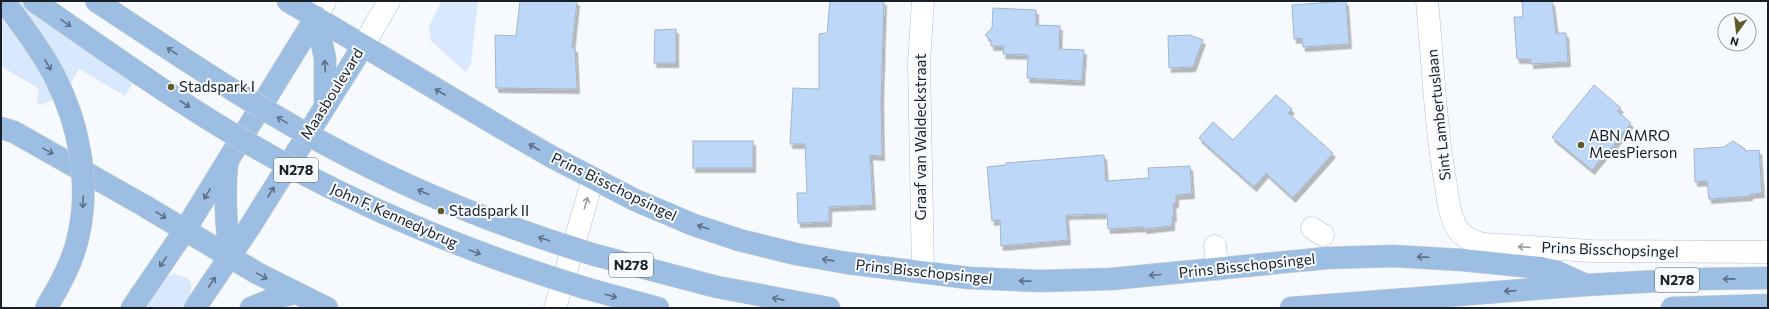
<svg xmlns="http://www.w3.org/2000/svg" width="1769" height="309" font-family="Commissioner,sans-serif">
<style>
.green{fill:#d8e9fd}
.building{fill:#bdd7f8;stroke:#a4b4c8;filter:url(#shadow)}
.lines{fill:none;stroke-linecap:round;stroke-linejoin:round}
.minor-casing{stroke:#b0c1d5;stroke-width:23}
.major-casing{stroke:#d1d2d4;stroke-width:23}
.minor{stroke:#fff;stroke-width:22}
.major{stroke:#9dbee3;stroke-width:22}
.major-bridge-casing{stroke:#d1d2d4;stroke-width:23;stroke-linecap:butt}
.major-bridge{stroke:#9dbee3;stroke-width:22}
.oneway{stroke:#5c6f86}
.oneway2{stroke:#989b9e}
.poi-dot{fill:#5f5a26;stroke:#f6f9fd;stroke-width:1.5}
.labels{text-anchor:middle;stroke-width:4;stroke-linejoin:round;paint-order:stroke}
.shield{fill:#f6f9fd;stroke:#5c6168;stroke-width:1}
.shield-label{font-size:14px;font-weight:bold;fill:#1a2028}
.poi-label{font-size:15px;fill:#1a2028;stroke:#f6f9fd;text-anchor:start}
.street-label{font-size:15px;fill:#1a2028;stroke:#f6f9fd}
</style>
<defs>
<filter id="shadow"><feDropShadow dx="2.5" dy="4.5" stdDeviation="0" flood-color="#0004"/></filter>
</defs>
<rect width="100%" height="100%" fill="#f6f9fd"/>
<g class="green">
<polygon points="1,1 37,1 143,65 125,96 79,69 64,95 40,105 37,104 39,89 1,66"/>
<polygon points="442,1 478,1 471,64 466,72 431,41 429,26"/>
<path d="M173 274C201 278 192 292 182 308H145L162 279Z"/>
</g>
<g class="building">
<polygon points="520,1 577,1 572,48 575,48 577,89 496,88 495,35 516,36"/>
<polygon points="830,1 884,1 881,100 882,156 870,155 873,205 829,207 829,222 798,223 797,193 807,193 805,144 790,144 793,88 819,89 819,34 827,33"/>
<polygon points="1346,1 1349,44 1303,47 1302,38 1294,39 1292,5"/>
<polygon points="1522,1 1552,1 1556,33 1566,33 1568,62 1531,64 1531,59 1517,59 1514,17 1523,17"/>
<polygon points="993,8 1036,10 1036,25 1060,26 1059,49 1084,50 1082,81 1027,78 1028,55 1003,54 1004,46 991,46 991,40 985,35 992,28"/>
<polygon points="676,29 676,63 654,63 655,30"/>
<polygon points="1190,35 1203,40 1193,67 1169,68 1168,36"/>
<polygon points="1594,85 1621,108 1617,111 1631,123 1611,149 1610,148 1592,170 1552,137"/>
<polygon points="1276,95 1292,109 1288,113 1333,153 1293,198 1266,173 1254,187 1199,138 1213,122 1233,140"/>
<rect x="693" y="141" width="60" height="27"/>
<polygon points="1733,141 1745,149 1745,151 1759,150 1762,193 1750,194 1750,196 1709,199 1707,181 1695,182 1694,149 1724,147"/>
<polygon points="1104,155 1106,181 1149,178 1148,168 1190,166 1192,194 1176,195 1176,203 1173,204 1174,217 1172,217 1172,226 1144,229 1144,227 1108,229 1107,214 1066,215 1068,240 1001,246 1000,220 992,221 987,167 1006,165 1006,163"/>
</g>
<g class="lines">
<g class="minor-casing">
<g id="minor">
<polyline points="923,1 919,63 923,272"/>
<path d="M1427 1C1433 63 1435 125 1446 186 1448 201 1450 217 1458 230 1465 239 1474 242 1484 244L1591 251 1768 252"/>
<polyline points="316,17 325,1"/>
<polyline points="363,46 389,1"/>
<polyline points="1312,228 1323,235"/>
<polyline points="1215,246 1217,269"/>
<polyline points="555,308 593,179"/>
</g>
</g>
<g class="major-casing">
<g id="major">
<polyline points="288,1 500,127 552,157 635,200 694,225 739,240 796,254 847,263 969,278 1040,281 1111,279 1327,258 1393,256 1462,260 1541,268 1557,272 1586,285"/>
<polyline points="316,17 325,58 325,105"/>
<polyline points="1,128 14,132 143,205 257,273 327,308"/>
<path d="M227 164C224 195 226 225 230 256"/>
<polyline points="595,255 717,287 829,308"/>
<polyline points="585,288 658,308"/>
<polyline points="132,308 185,230 316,17"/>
<polyline points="195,308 251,225 363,46"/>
<polyline points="251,308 278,297 295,293"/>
<polyline points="1291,308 1586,285 1696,279 1768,278"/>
<polyline points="1672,308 1768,305"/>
</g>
</g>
<use href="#minor" class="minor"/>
<use href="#major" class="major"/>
<g class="major-bridge-casing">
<g id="major-bridge">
<path d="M34 1C105 50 174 100 248 143 354 205 467 252 585 288"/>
<path d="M96 1C172 51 247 102 327 145 412 191 502 227 595 255"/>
<path d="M10 9C26 31 43 53 55 77 79 124 90 181 79 233 74 260 60 285 46 308"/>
</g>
</g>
<use href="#major-bridge" class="major-bridge"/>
</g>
<defs><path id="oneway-shaft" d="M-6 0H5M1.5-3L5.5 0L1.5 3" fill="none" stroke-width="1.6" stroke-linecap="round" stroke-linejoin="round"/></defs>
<g class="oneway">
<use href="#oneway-shaft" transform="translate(66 23) rotate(35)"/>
<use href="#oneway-shaft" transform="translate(172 51) rotate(-146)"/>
<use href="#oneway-shaft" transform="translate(48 65) rotate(59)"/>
<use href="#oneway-shaft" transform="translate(325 66) rotate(-94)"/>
<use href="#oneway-shaft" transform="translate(440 92) rotate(-150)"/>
<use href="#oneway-shaft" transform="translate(185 104) rotate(33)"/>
<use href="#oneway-shaft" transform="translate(282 120) rotate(-149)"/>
<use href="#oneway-shaft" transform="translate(534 147) rotate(-150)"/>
<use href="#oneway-shaft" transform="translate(48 151) rotate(29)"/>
<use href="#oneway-shaft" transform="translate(271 192) rotate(-58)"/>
<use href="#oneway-shaft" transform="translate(423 192) rotate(-156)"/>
<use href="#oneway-shaft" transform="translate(207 194) rotate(122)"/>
<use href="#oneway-shaft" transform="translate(83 202) rotate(93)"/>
<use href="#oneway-shaft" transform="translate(161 215) rotate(31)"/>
<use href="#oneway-shaft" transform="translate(703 227) rotate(-161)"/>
<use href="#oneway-shaft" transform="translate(544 239) rotate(-162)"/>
<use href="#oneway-shaft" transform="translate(475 252) rotate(20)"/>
<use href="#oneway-shaft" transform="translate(1423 257) rotate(-178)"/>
<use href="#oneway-shaft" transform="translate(828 260) rotate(-172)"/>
<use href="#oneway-shaft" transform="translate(163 262) rotate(124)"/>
<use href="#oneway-shaft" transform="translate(1155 275) rotate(175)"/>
<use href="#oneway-shaft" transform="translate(262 276) rotate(29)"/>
<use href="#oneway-shaft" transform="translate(1729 279) rotate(179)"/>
<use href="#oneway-shaft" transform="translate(1025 281) rotate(-179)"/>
<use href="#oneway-shaft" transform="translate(212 282) rotate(-56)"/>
<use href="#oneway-shaft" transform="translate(1510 291) rotate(176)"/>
<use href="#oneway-shaft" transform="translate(611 296) rotate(16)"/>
<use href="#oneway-shaft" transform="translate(778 299) rotate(-169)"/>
</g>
<g class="oneway2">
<use href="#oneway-shaft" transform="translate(586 203) rotate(-74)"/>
<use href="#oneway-shaft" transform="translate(1524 247) rotate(-176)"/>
</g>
<g class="poi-dot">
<circle cx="171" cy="87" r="4"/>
<circle cx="1581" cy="145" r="4"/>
<circle cx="441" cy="211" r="4"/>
</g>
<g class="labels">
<g class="shield">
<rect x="274" y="158" width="44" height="24" rx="3"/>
<rect x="609" y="253" width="44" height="24" rx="3"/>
<rect x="1655" y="268" width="44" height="24" rx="3"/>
</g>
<g class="shield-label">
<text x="296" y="175">N278</text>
<text x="631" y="270">N278</text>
<text x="1677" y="285">N278</text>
</g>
<g class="poi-label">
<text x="179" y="92">Stadspark I</text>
<text x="1589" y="141">ABN AMRO<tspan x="1589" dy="17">MeesPierson</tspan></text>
<text x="449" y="216">Stadspark II</text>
</g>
<g class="street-label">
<text transform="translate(332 94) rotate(-58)" y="5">Maasboulevard</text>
<text transform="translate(1439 115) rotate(-96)" y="5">Sint Lambertuslaan</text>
<text transform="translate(921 137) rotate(-90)" y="5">Graaf van Waldeckstraat</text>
<text transform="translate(614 187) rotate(26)" y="5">Prins Bisschopsingel</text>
<text transform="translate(394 216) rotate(24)" y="5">John F. Kennedybrug</text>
<text transform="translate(1610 250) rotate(2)" y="5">Prins Bisschopsingel</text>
<text transform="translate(1247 266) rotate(-6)" y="5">Prins Bisschopsingel</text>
<text transform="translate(924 272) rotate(6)" y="5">Prins Bisschopsingel</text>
</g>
</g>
<rect width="1769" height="309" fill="none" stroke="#1a2028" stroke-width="4"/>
<g transform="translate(1737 32) rotate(195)"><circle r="19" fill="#f6f9fd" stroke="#9ea2a8"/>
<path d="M0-3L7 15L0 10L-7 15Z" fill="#5f5a26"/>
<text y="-6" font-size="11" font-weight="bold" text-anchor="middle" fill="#1a2028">N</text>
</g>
</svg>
